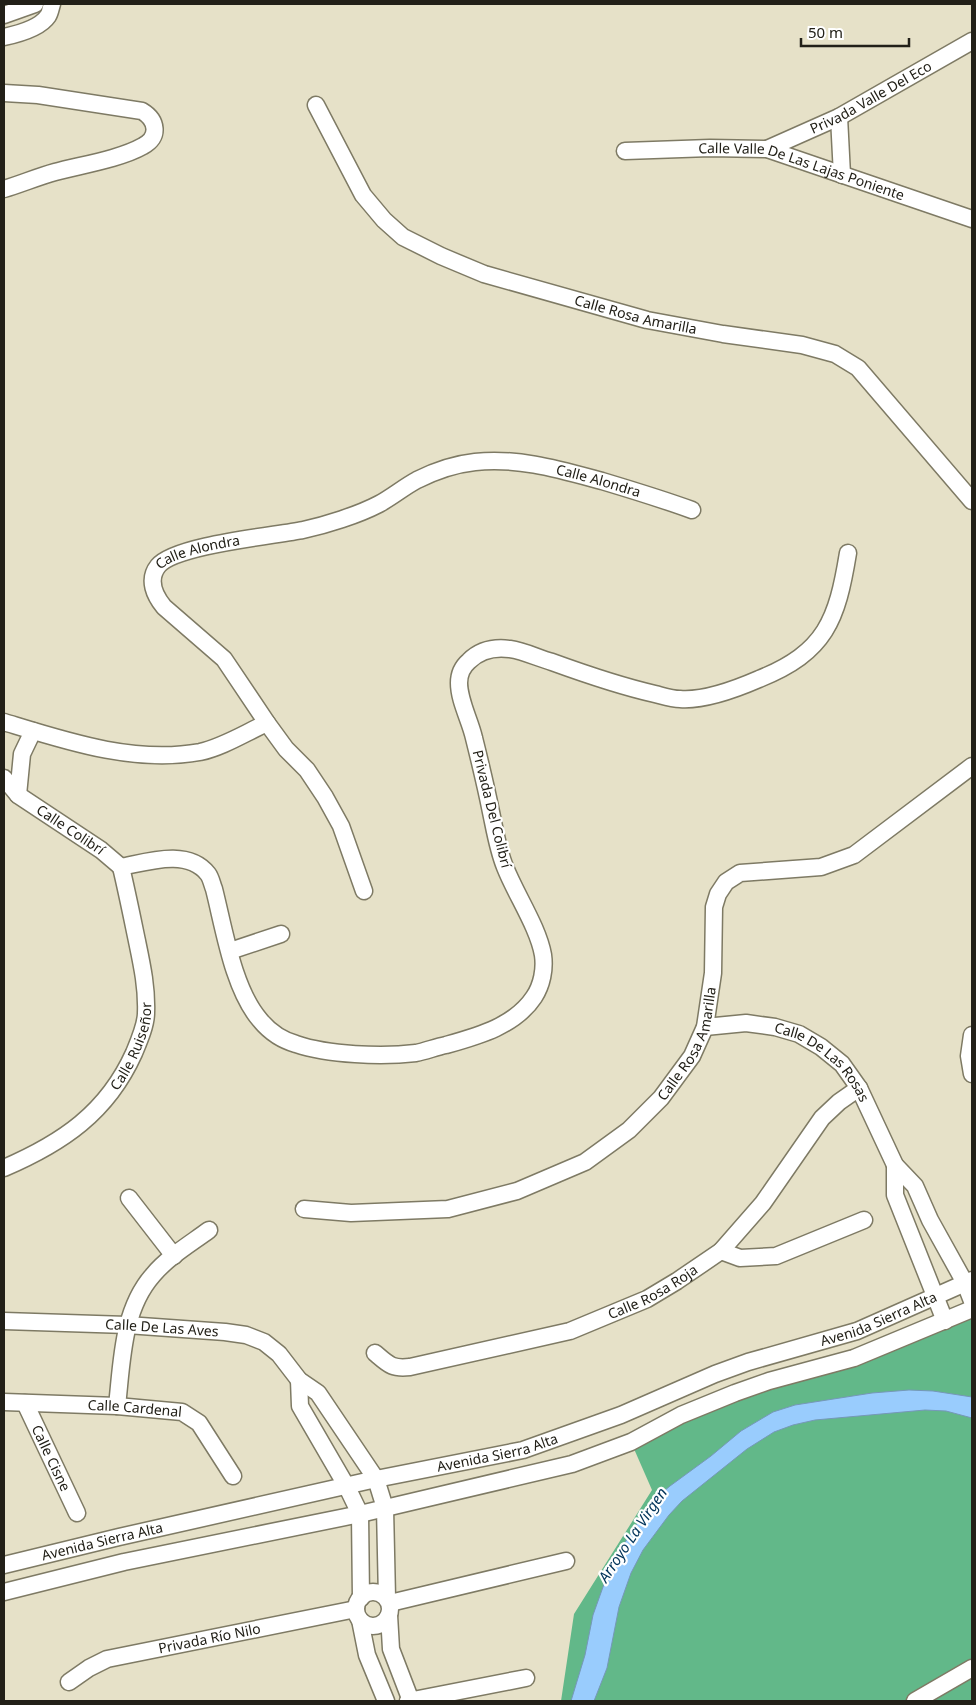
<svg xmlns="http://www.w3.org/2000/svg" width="976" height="1705" font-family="'Noto Sans',sans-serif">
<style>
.forest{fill:#62b889}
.water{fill:#99ccfd;stroke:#7598b8}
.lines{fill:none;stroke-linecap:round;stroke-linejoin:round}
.minor-casing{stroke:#7e7a64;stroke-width:19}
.minor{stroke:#fff;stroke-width:16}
.labels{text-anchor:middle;stroke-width:4.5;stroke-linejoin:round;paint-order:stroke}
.street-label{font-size:14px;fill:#222018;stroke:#fff}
.water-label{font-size:15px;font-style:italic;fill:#02345a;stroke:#fff}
</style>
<rect width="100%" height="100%" fill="#e6e1c8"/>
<polygon class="forest" points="972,1309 972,1701 561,1701 574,1614 652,1490 631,1442"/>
<polygon class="water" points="909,1390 933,1391 972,1397 972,1418 946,1411 925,1410 815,1420 793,1425 774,1432 747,1449 682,1501 669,1515 643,1550 631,1573 619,1607 607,1668 594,1701 571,1701 585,1655 593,1615 608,1573 622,1547 646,1510 658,1496 670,1486 711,1456 741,1431 773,1412 795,1405 872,1393"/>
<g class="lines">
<g class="minor-casing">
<g id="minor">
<polyline points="4,15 35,4"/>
<path d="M4 37C18 34 40 28 48 16 50 13 51 7 52 4"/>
<path d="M4 93 38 95 142 111C157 120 160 137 143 146 120 159 81 165 55 172 37 177 21 184 4 189"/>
<path id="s1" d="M316 105 363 195 384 220 403 237 441 256 484 274 647 320 723 334 802 345 835 354 858 368 972 501"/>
<polyline points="839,117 842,175"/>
<path id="s2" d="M767 149 839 117 972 41"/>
<path id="s3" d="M625 151 710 148 767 149 972 219"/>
<path d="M4 722C66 741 134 764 200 752 223 747 245 733 267 723"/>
<path id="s4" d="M4 778 18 795 101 850 121 867"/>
<polyline points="18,795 22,754 33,731"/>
<path d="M121 867C147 862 188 848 208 874 211 878 212 884 214 889 224 928 233 989 260 1020 269 1031 282 1040 296 1044 328 1055 382 1057 416 1053 426 1051 436 1047 446 1045 478 1036 515 1026 534 997 542 985 545 969 543 955 538 927 516 895 505 867 498 850 495 831 491 812 486 787 480 762 474 738 470 720 459 701 459 683 459 674 462 667 469 661 480 650 495 647 510 649 524 651 538 658 552 662 585 674 620 686 655 694 663 696 672 699 680 699 705 701 736 689 759 679 826 652 837 620 848 553"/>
<path id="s5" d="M364 891 341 826 325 797 307 770 286 749 267 723 224 659 164 607C155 596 147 580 158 566 175 545 273 536 303 530 326 525 358 515 379 504 392 497 404 487 417 480 435 471 456 464 475 462 518 457 561 470 602 481 632 490 662 499 692 510"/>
<polyline points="230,951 281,934"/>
<path id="s6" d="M705 1027 746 1023 775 1027 799 1034 821 1047 842 1064 859 1088 895 1165 915 1186 930 1220 965 1283 972 1301"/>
<polyline points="972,1035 969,1056 972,1074"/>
<polyline points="895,1165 895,1195 945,1321"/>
<path id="s7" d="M4 1168C62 1143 107 1113 134 1053 139 1041 146 1025 146 1013 147 988 142 965 137 941 132 917 127 892 121 867"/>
<polyline points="129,1198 174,1256"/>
<path id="s8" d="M304 1209 351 1213 448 1209 517 1191 585 1162 629 1130 661 1098 692 1056 705 1027 713 973 714 907 718 894 726 882 740 873 821 867 854 855 972 766"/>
<polyline points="721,1251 740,1258 776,1256 864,1220"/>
<path id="s9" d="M4 1321 127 1325 225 1332 246 1335 264 1342 279 1354 299 1380 318 1393 376 1479 385 1508 387 1598"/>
<path id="s10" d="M375 1353C389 1365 392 1369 410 1367L570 1331 647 1299 677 1281 721 1251 763 1203 822 1118 839 1102 859 1088"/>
<polyline points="299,1380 300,1406 347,1487 360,1514 361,1598"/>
<path id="s11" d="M4 1402 117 1406 182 1412 199 1423 233 1476"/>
<path id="s12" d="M25 1403 77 1513"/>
<path d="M117 1406C122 1362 122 1310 153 1275 168 1257 190 1244 209 1230"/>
<path id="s13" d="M4 1565 119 1537 376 1479 523 1450 621 1415 715 1374 748 1362 857 1331 972 1280"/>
<polyline points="4,1592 124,1562 360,1514 572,1464 631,1442 681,1415 735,1393 769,1381 854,1358 972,1309"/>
<circle cx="373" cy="1609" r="17"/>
<polyline points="390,1603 566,1561"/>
<polyline points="389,1615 391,1649 411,1701"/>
<polyline points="360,1620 367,1655 386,1701"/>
<path id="s14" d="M69 1682 89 1668 107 1659 356 1609"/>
<polyline points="408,1701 526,1678"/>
<polyline points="915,1701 972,1668"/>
</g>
</g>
<use href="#minor" class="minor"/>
</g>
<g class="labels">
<g class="street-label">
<text dy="5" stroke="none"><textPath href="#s2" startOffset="116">Privada Valle Del Eco</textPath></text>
<text dy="5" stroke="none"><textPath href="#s3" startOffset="180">Calle Valle De Las Lajas Poniente</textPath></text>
<text dy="5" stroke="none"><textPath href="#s1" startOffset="406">Calle Rosa Amarilla</textPath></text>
<text dy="5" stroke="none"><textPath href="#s5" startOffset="861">Calle Alondra</textPath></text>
<text dy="5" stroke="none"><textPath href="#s5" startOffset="441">Calle Alondra</textPath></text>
<text transform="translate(492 809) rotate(76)" y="5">Privada Del Colibrí</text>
<text dy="5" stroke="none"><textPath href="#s4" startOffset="85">Calle Colibrí</textPath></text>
<text dy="5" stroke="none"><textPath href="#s8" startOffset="451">Calle Rosa Amarilla</textPath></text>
<text dy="5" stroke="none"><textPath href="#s7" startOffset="184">Calle Ruiseñor</textPath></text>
<text dy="5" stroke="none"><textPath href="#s6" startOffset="131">Calle De Las Rosas</textPath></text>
<text dy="5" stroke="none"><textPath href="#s10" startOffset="295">Calle Rosa Roja</textPath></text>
<text dy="5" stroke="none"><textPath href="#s13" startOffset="911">Avenida Sierra Alta</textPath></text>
<text dy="5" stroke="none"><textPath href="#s9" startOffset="158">Calle De Las Aves</textPath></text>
<text dy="5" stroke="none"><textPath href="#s11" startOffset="131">Calle Cardenal</textPath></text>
<text dy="5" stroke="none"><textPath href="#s13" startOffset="506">Avenida Sierra Alta</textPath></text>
<text dy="5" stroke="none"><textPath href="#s12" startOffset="61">Calle Cisne</textPath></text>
<text dy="5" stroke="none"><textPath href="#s13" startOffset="101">Avenida Sierra Alta</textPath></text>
<text dy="5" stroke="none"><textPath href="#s14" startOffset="149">Privada Río Nilo</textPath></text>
</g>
<g class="water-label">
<text transform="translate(633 1535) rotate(-56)" y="5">Arroyo La Virgen</text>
</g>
</g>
<rect width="976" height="1705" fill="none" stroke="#222018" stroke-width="10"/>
<path d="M801 38v8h108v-8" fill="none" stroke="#222018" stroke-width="2.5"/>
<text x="808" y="38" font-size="15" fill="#222018" stroke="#ffffff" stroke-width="4" paint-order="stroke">50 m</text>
</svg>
